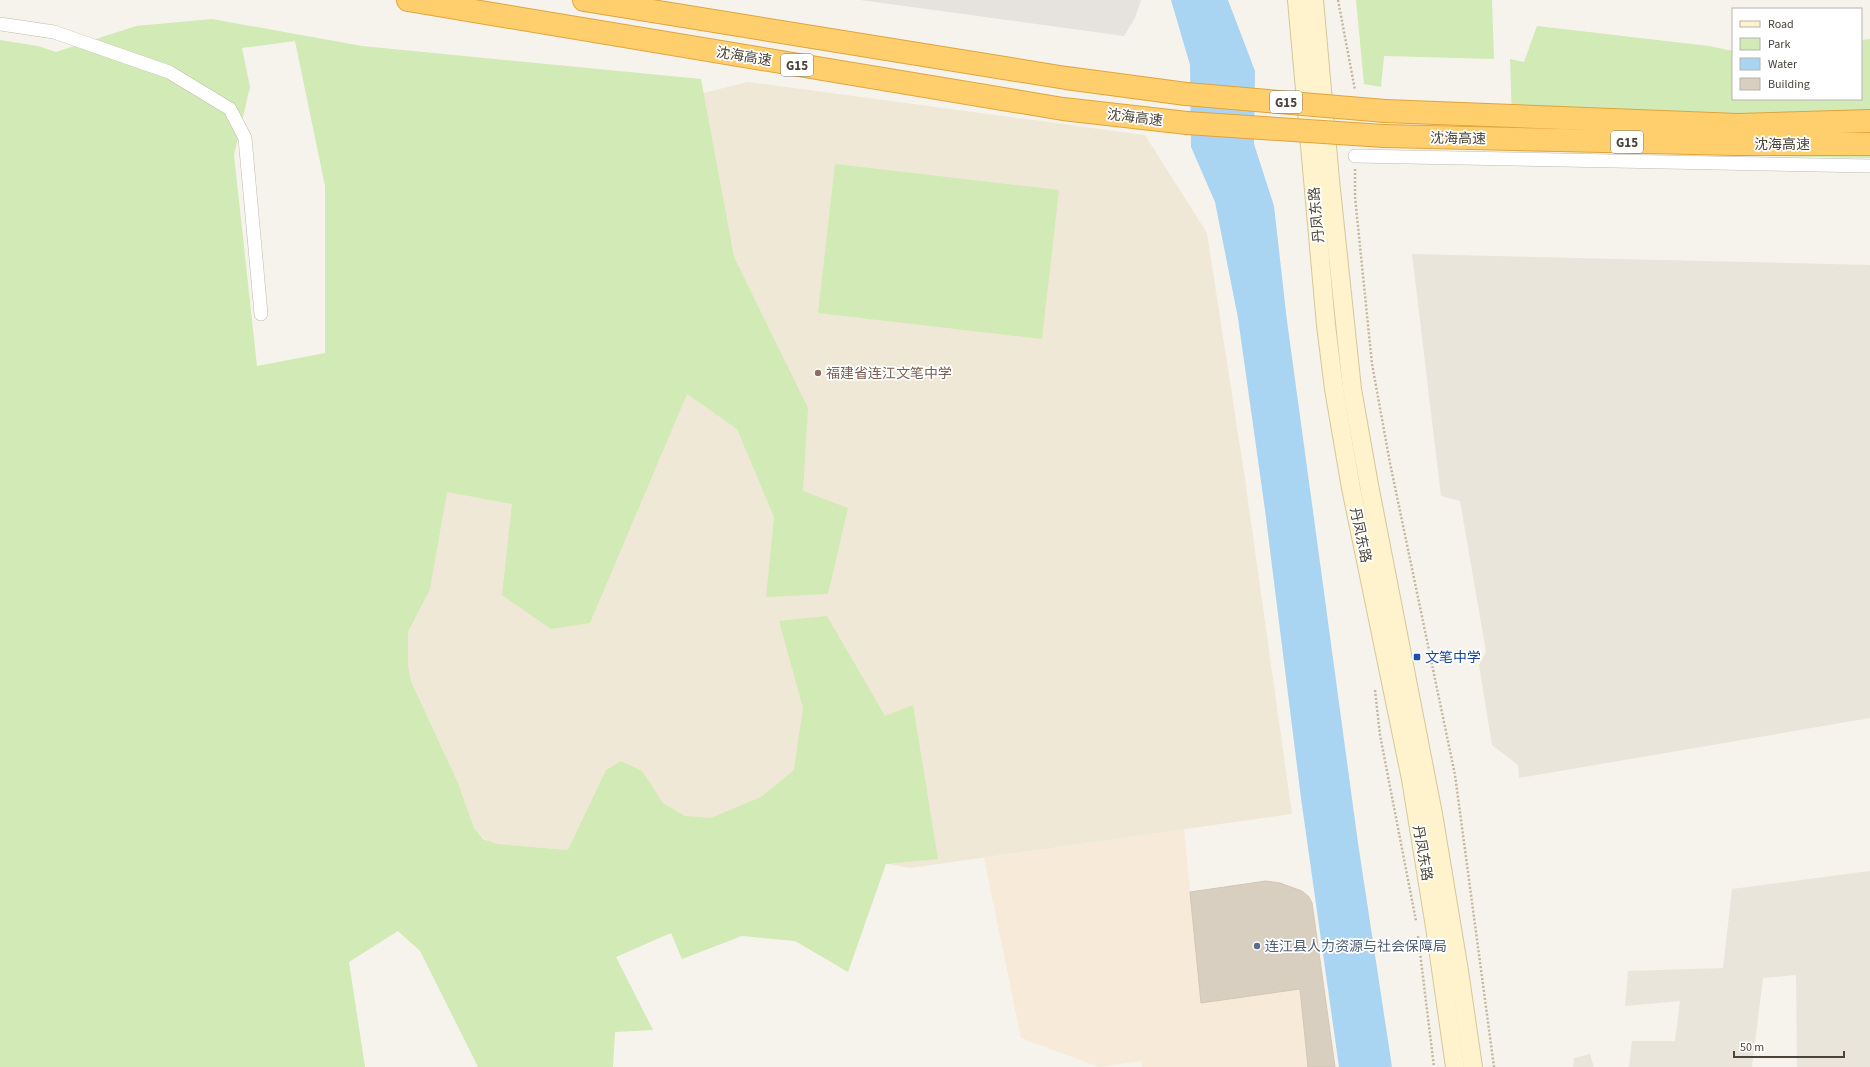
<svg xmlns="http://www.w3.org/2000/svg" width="1870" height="1067" font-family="'Source Sans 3','Noto Sans SC',sans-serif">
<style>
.residential{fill:#eae5da}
.commercial{fill:#f7ead8}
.industrial{fill:#e6e2dd}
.education{fill:#efe8d6}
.green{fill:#d2eab5;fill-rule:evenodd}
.water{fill:#a9d4f2}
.building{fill:#d8cfc1;stroke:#d3c7b4}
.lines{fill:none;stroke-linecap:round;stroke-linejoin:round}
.minor-casing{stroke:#c2bbae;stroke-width:14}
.secondary-casing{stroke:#d6c79b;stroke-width:20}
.motorway-casing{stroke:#e0a43c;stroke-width:24}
.path{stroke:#c4b79f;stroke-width:2.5;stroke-dasharray:2 2;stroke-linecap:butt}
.minor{stroke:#fff;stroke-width:13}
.secondary{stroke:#fff3cd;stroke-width:18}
.motorway{stroke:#ffcf6e;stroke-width:22}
.motorway-bridge-casing{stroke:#e0a43c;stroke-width:24;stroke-linecap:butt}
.motorway-bridge{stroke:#ffcf6e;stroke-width:22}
.education-dot{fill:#8d6e63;stroke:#fff;stroke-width:1.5}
.transit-dot{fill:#1a4fb4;stroke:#fff;stroke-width:1.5}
.service-dot{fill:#5c6f8a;stroke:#fff;stroke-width:1.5}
.labels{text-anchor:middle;stroke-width:3.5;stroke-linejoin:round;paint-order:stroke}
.shield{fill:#fff;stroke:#817c74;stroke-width:1}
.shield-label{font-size:13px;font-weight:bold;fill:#4b4439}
.street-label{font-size:14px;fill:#4b4439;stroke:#fff}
.education-label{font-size:14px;fill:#785e54;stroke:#fff;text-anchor:start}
.transit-label{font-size:14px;fill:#164399;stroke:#fff;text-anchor:start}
.service-label{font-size:14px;fill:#4e5e75;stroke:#fff;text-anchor:start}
</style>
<rect width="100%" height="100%" fill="#f6f3ec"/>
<g class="residential">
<polygon points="1412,254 1870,265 1870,718 1519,778 1518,765 1492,745 1479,665 1486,652 1460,501 1441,496"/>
<polygon points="1870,871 1870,1067 1797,1067 1796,975 1763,978 1752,1067 1626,1067 1629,1066 1632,1041 1675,1041 1680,1001 1625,1006 1628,971 1723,968 1732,889"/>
<polygon points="1590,1054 1594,1067 1573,1067 1574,1058"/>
</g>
<polygon class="commercial" points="1184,829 1201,1003 1300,989 1308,1067 1142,1067 1141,1061 1099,1067 1021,1038 984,858"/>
<polygon class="industrial" points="860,0 1141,0 1135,18 1124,36"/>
<polygon class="education" points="748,82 1145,135 1207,233 1245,479 1292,814 910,868 721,833 568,850 497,844 490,842 479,835 474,828 458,783 411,681 408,665 408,632 427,491 564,127"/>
<g class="green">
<polygon points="1356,0 1492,0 1494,59 1384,56 1381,87 1364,84"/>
<path d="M212 19 362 46 701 79 734 257 808 408 803 491 848 508 828 594 766 597 774 517 737 429 687 394 590 623 551 629 502 595 512 504 447 492 430 589 408 632V665L411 681 458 783 474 828 483 839 497 844 568 850 606 770 621 761 642 771 663 803 685 816 711 818 761 797 794 770 803 708 779 621 827 616 885 716 913 705 938 859 886 864 848 972 795 941 742 936 682 959 671 933 616 957 653 1030 615 1032 613 1067H478L420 951 398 931 349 962 365 1067H0V40L38 46 56 52 136 26ZM295 41 325 186V353L257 366 234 155 250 87 242 48Z"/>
<polygon points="1537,26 1709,46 1733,51 1733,99 1861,99 1861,40 1870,39 1870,158 1513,151 1510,59 1524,62"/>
<polygon points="835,164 1059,190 1042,339 818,313"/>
</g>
<polygon class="water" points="1171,0 1228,0 1255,71 1254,144 1274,206 1287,321 1321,570 1358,843 1392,1067 1339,1067 1301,798 1265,510 1238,318 1215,202 1191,147 1190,65"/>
<polygon class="building" points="1266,881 1280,883 1302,891 1309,897 1312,903 1335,1067 1308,1067 1300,989 1201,1003 1190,892"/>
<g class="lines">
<g class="minor-casing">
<g id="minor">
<polyline points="0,24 54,32 169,72 230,109 245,138 261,314"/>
<polyline points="1355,156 1870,166"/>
</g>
</g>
<g class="secondary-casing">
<g id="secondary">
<polyline points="1297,0 1326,325 1334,389 1351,488 1411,779 1435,927 1455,1067"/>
<polyline points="1314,0 1330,180 1352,389 1369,485 1433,814 1459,971 1473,1067"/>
</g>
</g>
<g class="motorway-casing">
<g id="motorway">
<polyline points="408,0 1063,109 1187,123"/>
<polyline points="584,0 1066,78 1186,94"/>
<polyline points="1385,111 1738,125 1870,121"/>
<polyline points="1384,136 1737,144 1870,144"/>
</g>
</g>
<g class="path">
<polyline points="1338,0 1355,90"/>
<polyline points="1355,169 1355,197 1372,364 1390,463 1455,775 1494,1067"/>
<polyline points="1375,690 1380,735 1416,921"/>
<polyline points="1418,936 1434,1067"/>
</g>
<use href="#minor" class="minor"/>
<use href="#secondary" class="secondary"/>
<use href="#motorway" class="motorway"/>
<g class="motorway-bridge-casing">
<g id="motorway-bridge">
<polyline points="1186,94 1385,111"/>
<polyline points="1187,123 1384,136"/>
</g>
</g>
<use href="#motorway-bridge" class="motorway-bridge"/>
</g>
<circle class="education-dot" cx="818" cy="373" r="4"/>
<rect class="transit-dot" x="1413" y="653" width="8" height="8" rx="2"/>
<circle class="service-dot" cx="1257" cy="946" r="4"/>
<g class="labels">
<g class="shield">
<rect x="781" y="54" width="32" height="22" rx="3"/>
<rect x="1270" y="91" width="32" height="22" rx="3"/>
<rect x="1611" y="131" width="32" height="22" rx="3"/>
</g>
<g class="shield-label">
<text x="797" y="70">G15</text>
<text x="1286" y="107">G15</text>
<text x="1627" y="147">G15</text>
</g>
<g class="street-label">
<text transform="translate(744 56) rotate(9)" y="5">沈海高速</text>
<text transform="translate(1135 117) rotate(7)" y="5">沈海高速</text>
<text transform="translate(1458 138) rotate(1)" y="5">沈海高速</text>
<text x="1782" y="149">沈海高速</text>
<text transform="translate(1316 215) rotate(-95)" y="5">丹凤东路</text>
<text transform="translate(1361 535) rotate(78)" y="5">丹凤东路</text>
<text transform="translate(1423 853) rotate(80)" y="5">丹凤东路</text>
</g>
<g class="education-label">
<text x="826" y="378">福建省连江文笔中学</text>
</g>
<g class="transit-label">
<text x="1425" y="662">文笔中学</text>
</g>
<g class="service-label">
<text x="1265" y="951">连江县人力资源与社会保障局</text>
</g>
</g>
<rect x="1732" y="8" width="130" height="92" fill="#ffffff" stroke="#b7b4b0"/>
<rect x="1740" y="21" width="20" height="6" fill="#fff3cd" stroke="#b7b4b0"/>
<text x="1768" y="28" font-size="12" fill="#4b4439">Road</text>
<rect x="1740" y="38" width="20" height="12" fill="#d2eab5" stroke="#b7b4b0"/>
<text x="1768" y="48" font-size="12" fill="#4b4439">Park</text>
<rect x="1740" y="58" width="20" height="12" fill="#a9d4f2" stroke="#b7b4b0"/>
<text x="1768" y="68" font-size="12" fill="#4b4439">Water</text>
<rect x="1740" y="78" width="20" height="12" fill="#d8cfc1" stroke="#b7b4b0"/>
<text x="1768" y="88" font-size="12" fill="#4b4439">Building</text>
<path d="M1734 1051v6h110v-6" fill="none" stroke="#4b4439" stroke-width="2"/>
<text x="1740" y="1051" font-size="12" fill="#4b4439" stroke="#ffffff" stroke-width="3" paint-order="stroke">50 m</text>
</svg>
